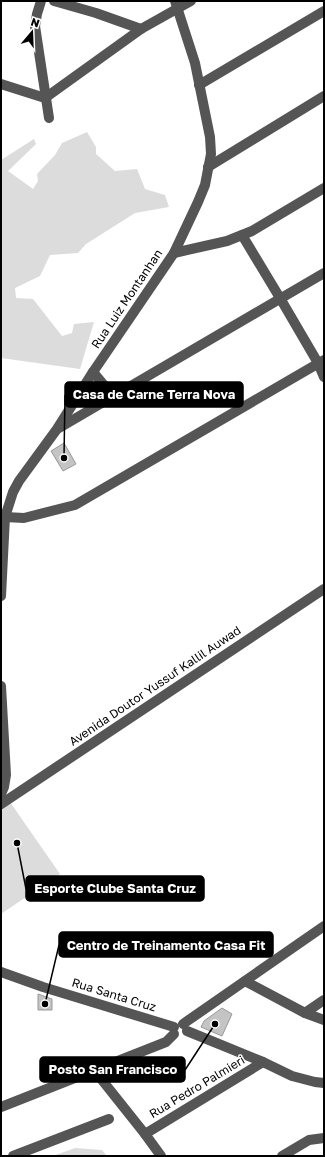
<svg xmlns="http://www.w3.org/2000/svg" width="325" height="1157" font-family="'Golos Text',sans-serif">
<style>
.green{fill:#dcdcdc}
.building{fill:#c4c4c4;stroke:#999}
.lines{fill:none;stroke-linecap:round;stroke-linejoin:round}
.minor{stroke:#555;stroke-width:10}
.labels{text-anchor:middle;stroke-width:3;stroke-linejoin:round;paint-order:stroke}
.street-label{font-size:12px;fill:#000;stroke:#fff}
.leader{fill:none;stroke:#000;stroke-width:1.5}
.callout-dot{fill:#000;stroke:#fff;stroke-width:1.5}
.callout{fill:#000;stroke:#000;stroke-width:1.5}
.callout-label{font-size:13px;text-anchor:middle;font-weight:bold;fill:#fff}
</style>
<rect width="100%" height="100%" fill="#fff"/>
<g class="green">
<polygon points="87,132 96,147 96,154 115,171 137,169 145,189 165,195 169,207 135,213 86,244 78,253 50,255 40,276 15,288 16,298 33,299 62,336 72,333 74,324 94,322 80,369 1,358 1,160 34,139 36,144 8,171 33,189 38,181 37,174 55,155 62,143"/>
<polygon points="10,802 60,874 1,914 1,809"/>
<polygon points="75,1148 102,1150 107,1156 53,1156"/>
</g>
<g class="building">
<polygon points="64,443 76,464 63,471 51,451"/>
<polygon points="38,994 52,999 52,1010 38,1010"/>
<polygon points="222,1008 232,1014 222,1036 201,1027 204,1021"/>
</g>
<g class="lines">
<g class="minor">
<polyline points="41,1 37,14 35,26 49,118"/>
<polyline points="54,1 96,13 141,29"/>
<polyline points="1,84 45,98 141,29 191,1"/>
<polyline points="199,85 324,11"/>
<polyline points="208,167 324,96"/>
<polyline points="242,235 280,298 318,363 324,377"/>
<polyline points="174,253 227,241 252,231 324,188"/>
<polyline points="93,372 113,396"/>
<polyline points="59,428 324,273"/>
<polyline points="5,517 24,518 75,505 324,360"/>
<polyline points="1,596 5,517 13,492 19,481 57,429 93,372 174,253 198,202 205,185 211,154 210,137 195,63 175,1"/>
<polyline points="1,686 6,775 4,787 1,794"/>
<polyline points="1,804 324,589"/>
<polyline points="1,972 43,987 174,1027"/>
<polyline points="245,981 305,1013 324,1020"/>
<polyline points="305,1013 324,1000"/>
<polyline points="183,1024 324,926"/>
<polyline points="187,1031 263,1062 292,1076 315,1082 324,1083"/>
<polyline points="94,1070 145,1134 161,1156"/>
<polyline points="1,1107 166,1042 174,1034"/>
<polyline points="145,1134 263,1062"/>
<polyline points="13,1156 109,1119"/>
<polyline points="282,1156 309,1140 324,1138"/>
</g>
</g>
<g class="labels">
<g class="street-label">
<text transform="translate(127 299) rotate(-56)" y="4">Rua Luiz Montanhan</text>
<text transform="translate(155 686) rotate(-34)" y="4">Avenida Doutor Yussuf Kallil Auwad</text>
<text transform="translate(114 995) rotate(17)" y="4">Rua Santa Cruz</text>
<text transform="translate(197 1087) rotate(-31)" y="4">Rua Pedro Palmieri</text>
</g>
</g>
<path class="leader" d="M64 458L65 395M17 843L26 889M45 1004L59 945M215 1024L185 1070"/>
<g class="callout-dot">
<circle cx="64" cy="458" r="4"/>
<circle cx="17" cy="843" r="4"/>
<circle cx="45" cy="1004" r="4"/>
<circle cx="215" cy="1024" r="4"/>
</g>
<g class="callout">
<rect x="65" y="382" width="178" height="25" rx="4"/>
<rect x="26" y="876" width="178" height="25" rx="4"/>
<rect x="59" y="932" width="214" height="25" rx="4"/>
<rect x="40" y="1057" width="145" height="25" rx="4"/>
</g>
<g class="callout-label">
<text x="154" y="399">Casa de Carne Terra Nova</text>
<text x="115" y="893">Esporte Clube Santa Cruz</text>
<text x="166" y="950">Centro de Treinamento Casa Fit</text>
<text x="113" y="1074">Posto San Francisco</text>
</g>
<rect width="325" height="1157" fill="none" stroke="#000000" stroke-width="4"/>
<g transform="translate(32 32) rotate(19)" stroke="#ffffff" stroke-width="3" paint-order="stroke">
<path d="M0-3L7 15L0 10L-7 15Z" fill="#000000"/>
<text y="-6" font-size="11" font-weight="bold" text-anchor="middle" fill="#000000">N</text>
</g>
</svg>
